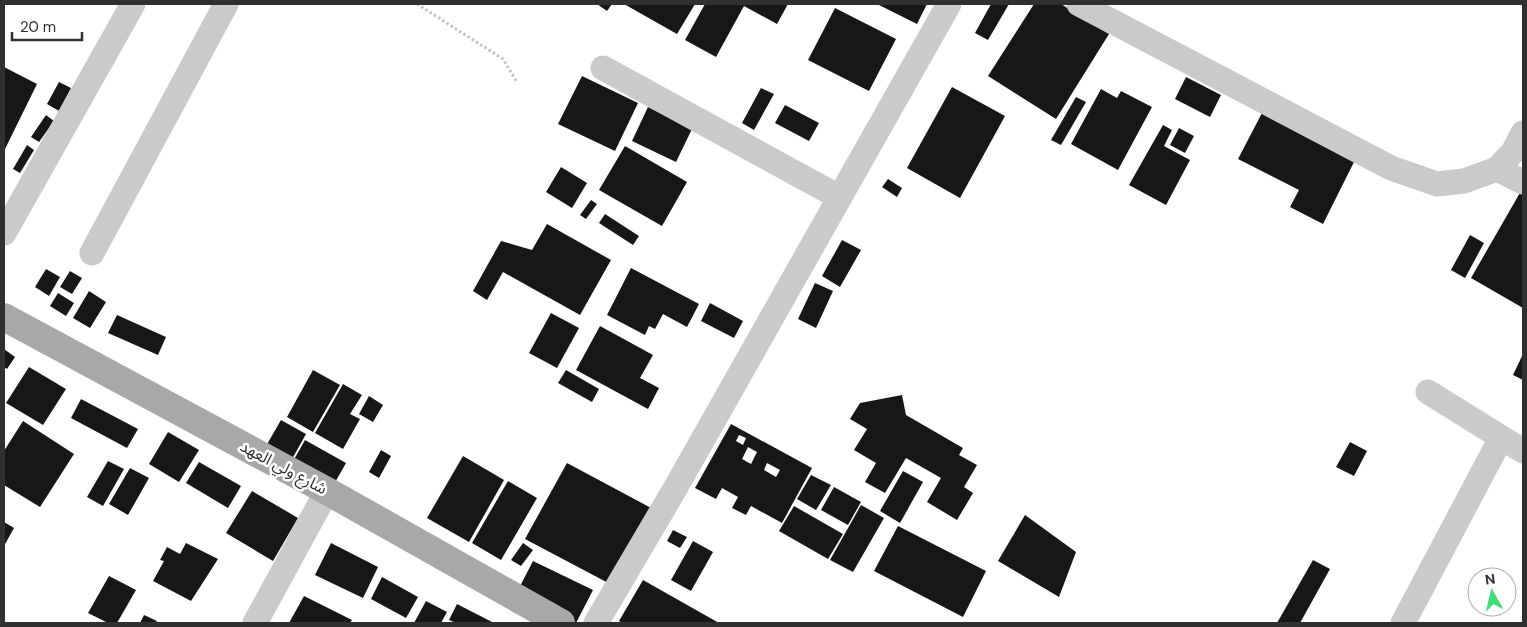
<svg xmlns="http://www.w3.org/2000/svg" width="1527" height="627" font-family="'DM Sans','Noto Sans Arabic',sans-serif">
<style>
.building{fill:#171717;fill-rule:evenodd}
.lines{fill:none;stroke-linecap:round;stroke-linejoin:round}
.path{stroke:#c4c4c4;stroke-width:3;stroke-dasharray:2.5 2.5;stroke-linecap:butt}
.minor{stroke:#cacaca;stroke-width:25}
.major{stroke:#a8a8a8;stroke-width:28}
.labels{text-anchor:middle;stroke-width:5;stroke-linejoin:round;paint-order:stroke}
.street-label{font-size:16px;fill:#303030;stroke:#fff}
</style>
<rect width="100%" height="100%" fill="#fff"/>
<g class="building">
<polygon points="597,4 612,4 607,11"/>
<polygon points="624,4 695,4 677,34"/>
<polygon points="705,4 788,4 777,24 744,6 716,57 685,40"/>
<polygon points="877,4 927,4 917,24"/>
<polygon points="991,4 1009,4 988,40 975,33"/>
<polygon points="1034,4 1061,4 1109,34 1056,119 988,76"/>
<polygon points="835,8 896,39 869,91 808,60"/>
<polygon points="4,67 37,84 4,151"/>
<polygon points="582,76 638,103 615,151 558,124"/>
<polygon points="1186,77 1221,95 1210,117 1175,99"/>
<polygon points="59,82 71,88 59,111 47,104"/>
<polygon points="952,87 1005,116 960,198 907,168"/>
<polygon points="761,88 774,94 754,130 742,123"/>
<polygon points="1101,89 1117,98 1121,91 1152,107 1118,170 1071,144"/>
<polygon points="1076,97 1086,102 1061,145 1051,140"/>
<polygon points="785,105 819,123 809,141 775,123"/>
<polygon points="648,107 692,129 676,162 632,141"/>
<polygon points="1263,111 1356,158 1323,224 1290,207 1299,190 1238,159"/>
<polygon points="46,115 54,121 39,142 31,137"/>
<polygon points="1163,125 1172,130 1164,146 1190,160 1166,205 1129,185"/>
<polygon points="1179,128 1194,136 1185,153 1170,145"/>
<polygon points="27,145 34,150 20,173 13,169"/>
<polygon points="625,146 687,182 662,226 599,190"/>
<polygon points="561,167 587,183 572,208 546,192"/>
<polygon points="888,179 902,188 897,197 882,187"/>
<polygon points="1521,191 1523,193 1523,308 1471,278"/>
<polygon points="591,200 597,204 586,219 580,215"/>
<polygon points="605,214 639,236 633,245 599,223"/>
<polygon points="547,224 611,260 580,315 503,272 487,300 473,291 501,241 532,250"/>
<polygon points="1470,235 1484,243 1465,278 1451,270"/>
<polygon points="842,240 861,250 840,287 822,276"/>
<polygon points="631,268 699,304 687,327 663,314 655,329 649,326 645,335 607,315"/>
<polygon points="46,269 60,277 49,296 35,287"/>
<polygon points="70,271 82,278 72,294 60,287"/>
<polygon points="815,283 833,291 816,328 798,319"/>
<polygon points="89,291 106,302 90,328 73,318"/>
<polygon points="58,293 74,303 66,316 50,306"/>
<polygon points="710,303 743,321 734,338 701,321"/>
<polygon points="551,313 579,328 557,368 529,353"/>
<polygon points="117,315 166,337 158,355 108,333"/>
<polygon points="600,326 653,355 640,378 659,388 648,409 576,370"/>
<polygon points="4,349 15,357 7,369 4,367"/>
<polygon points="1523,354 1523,380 1513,375"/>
<polygon points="29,367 66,389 43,425 6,403"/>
<polygon points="313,370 340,385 313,432 287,417"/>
<polygon points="566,370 599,389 592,402 558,383"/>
<polygon points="343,384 362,395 350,414 360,419 343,449 315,433"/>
<polygon points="902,395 906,415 963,448 959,455 977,465 964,487 973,493 957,520 927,502 941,478 906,458 885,493 865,482 876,463 854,450 867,429 850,419 860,403"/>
<polygon points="369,396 383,405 373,422 359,414"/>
<polygon points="81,399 138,429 127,448 71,418"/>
<polygon points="281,420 306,434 291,461 266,446"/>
<polygon points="23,421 74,454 40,507 4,485 4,451"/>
<path d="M731 424 812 468 782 523 751 506 746 515 732 508 738 497 722 488 716 499 695 488ZM739 435 746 438 743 445 736 441ZM748 447 757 452 751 464 742 459ZM767 463 780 470 776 477 764 470Z"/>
<polygon points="168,432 199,450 179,482 149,464"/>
<polygon points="305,440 346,463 333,486 292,463"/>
<polygon points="1350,442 1367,451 1354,476 1336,467"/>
<polygon points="381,450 391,456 379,478 369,472"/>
<polygon points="463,456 504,480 469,542 427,518"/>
<polygon points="108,461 124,469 103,506 87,497"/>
<polygon points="199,462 241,486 228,508 186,483"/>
<polygon points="567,463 653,509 612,585 525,539"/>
<polygon points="130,468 149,478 128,515 109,504"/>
<polygon points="903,471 923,482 900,523 880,511"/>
<polygon points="811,475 831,485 816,510 797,499"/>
<polygon points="508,481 537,498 501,560 472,543"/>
<polygon points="834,487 861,502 848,525 821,510"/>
<polygon points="252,491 298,518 273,561 226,533"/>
<polygon points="861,505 884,518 853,572 830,560"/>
<polygon points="794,506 843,534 828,559 779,531"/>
<polygon points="1025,515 1076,552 1059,597 998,561"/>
<polygon points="4,522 14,528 4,546"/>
<polygon points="898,526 986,571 963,617 874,571"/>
<polygon points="673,530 687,537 680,548 667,541"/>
<polygon points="693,541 713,552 691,591 671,580"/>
<polygon points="186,543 218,559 191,601 153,581 164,561 160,560 167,547 180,554"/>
<polygon points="331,543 378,567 363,598 315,575"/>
<polygon points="523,543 533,550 521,566 511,560"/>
<polygon points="1313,560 1330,569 1300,623 1277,623"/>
<polygon points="533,561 593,590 576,623 515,596"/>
<polygon points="109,576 136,590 117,623 108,623 88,613"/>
<polygon points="382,577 418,597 406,618 371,599"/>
<polygon points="643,580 719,623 622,623 619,621"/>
<polygon points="304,596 352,620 350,623 289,623"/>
<polygon points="426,601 447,612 441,623 414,623"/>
<polygon points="457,604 494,623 456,623 449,620"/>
<polygon points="144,615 157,621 155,623 140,623"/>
</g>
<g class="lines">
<polyline class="path" points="417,4 503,59 517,82"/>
<g class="minor">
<polyline points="1079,4 1391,168 1437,184 1464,181 1497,169 1513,152 1523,133"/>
<polyline points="603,68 839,197"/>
<polyline points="1497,169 1523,182"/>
<polyline points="4,233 133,4"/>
<polyline points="92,253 226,4"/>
<polyline points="1428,392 1523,451"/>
<polyline points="255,623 327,491"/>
<polyline points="596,623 676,487 949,4"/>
<polyline points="1403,623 1501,438"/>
</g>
<polyline class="major" points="4,317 327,491 561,623"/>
</g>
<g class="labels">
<g class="street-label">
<text transform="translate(284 467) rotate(28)" y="6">شارع ولي العهد</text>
</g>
</g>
<rect width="1527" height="627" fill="none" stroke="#303030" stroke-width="10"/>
<g transform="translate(1492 592) rotate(352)"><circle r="24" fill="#ffffff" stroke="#acacac"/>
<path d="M0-4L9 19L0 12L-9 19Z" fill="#3bdf75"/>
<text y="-8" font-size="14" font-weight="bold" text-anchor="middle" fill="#303030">N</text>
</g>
<path d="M12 32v8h70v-8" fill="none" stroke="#303030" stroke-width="2.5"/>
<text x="20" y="32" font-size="15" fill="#303030" stroke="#ffffff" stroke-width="4" paint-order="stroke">20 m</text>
</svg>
